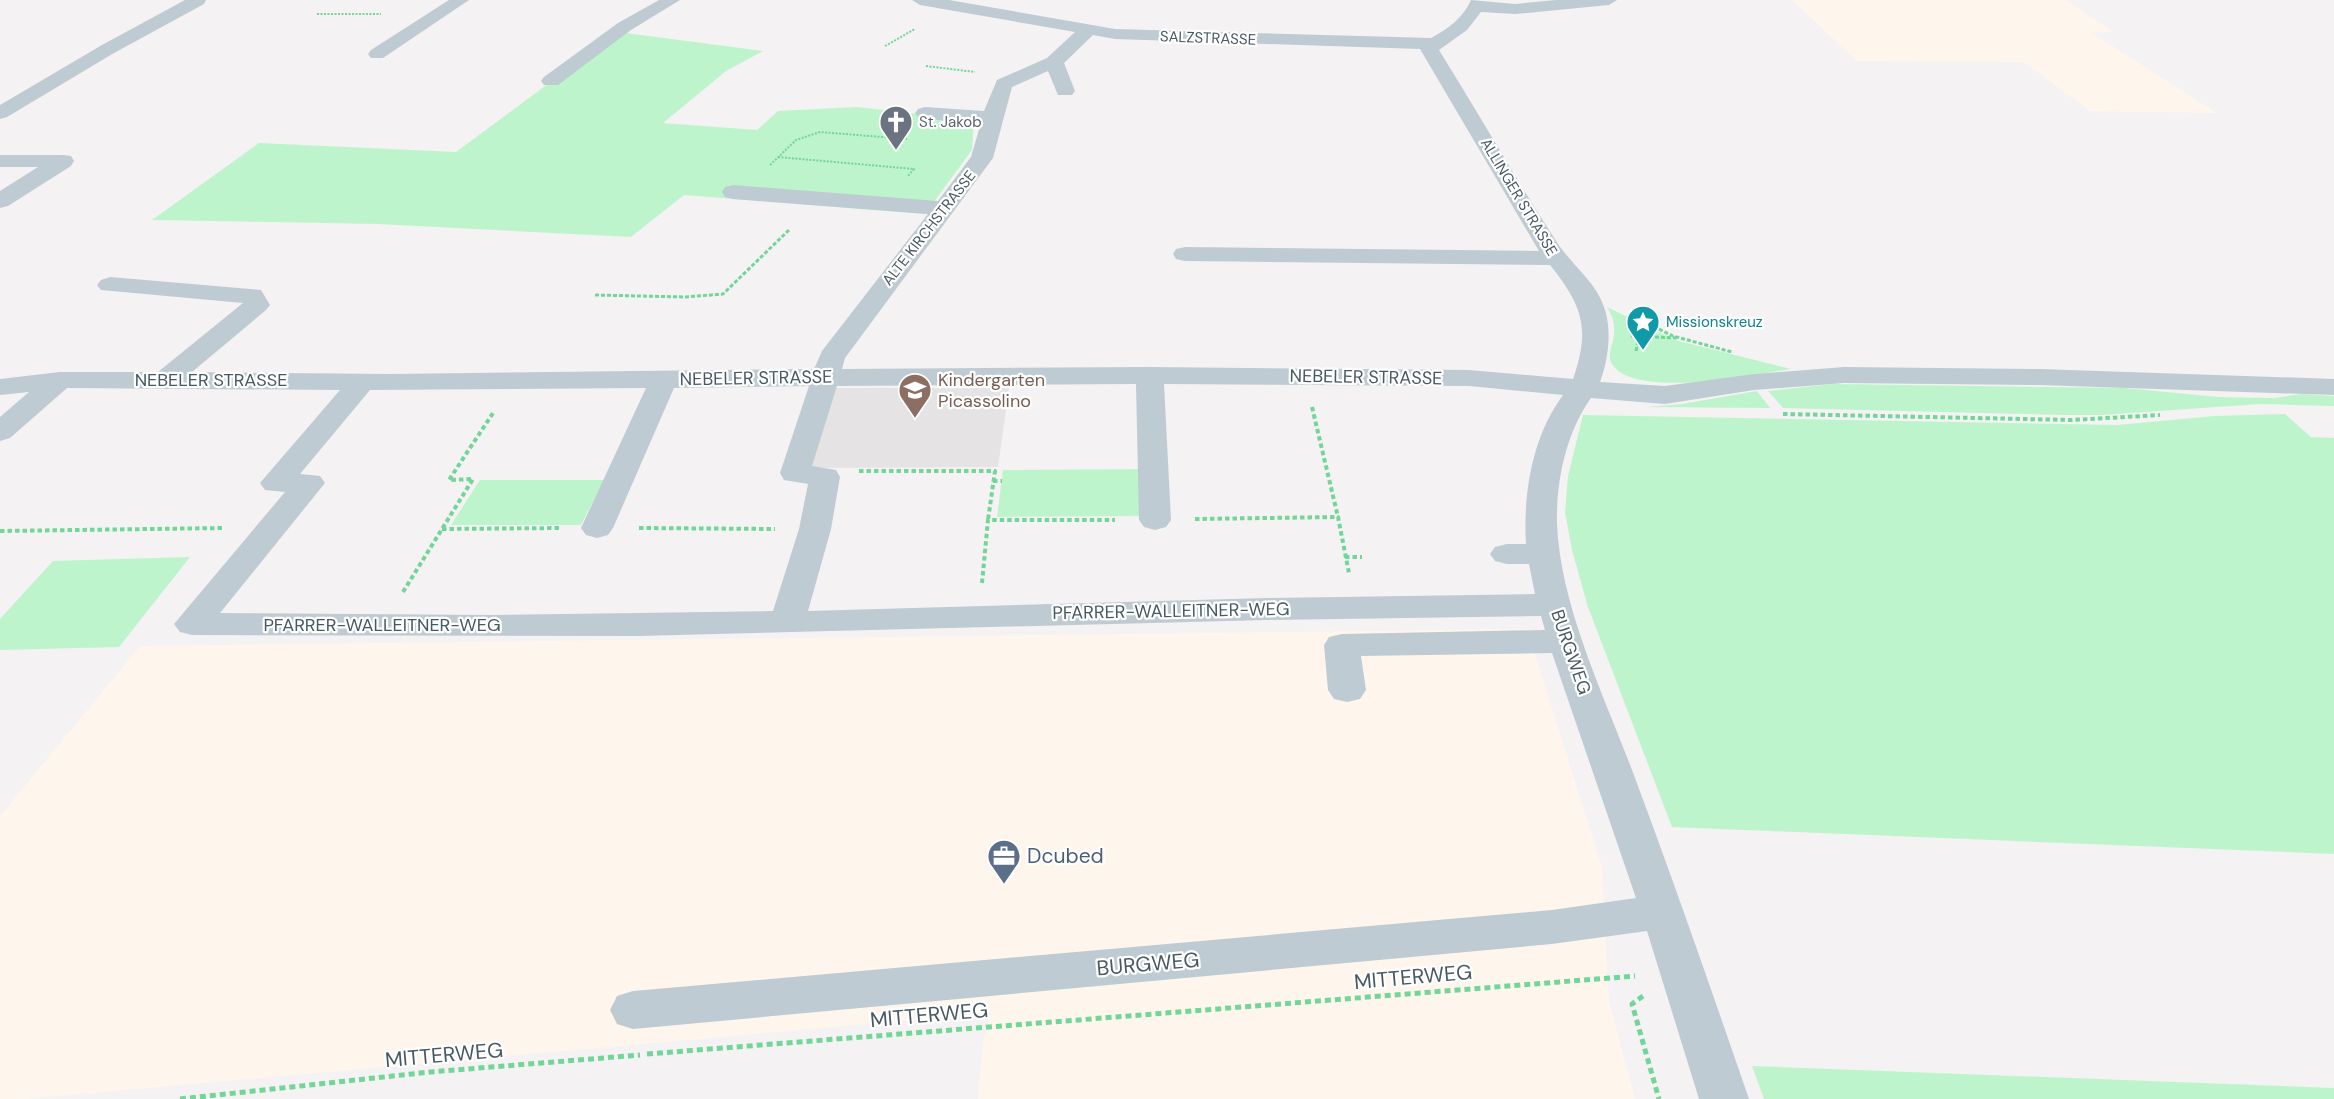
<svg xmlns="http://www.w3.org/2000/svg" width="2334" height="1099" font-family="'DM Sans',sans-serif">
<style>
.commercial{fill:#fef6ec}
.education{fill:#e5e3e4}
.green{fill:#bef4cc}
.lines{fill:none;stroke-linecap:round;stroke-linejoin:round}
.path-far3{stroke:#72d698;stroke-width:2;stroke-dasharray:2 1.5;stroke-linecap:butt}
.path-far2{stroke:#72d698;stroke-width:3;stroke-dasharray:4 2;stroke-linecap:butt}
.path-far1{stroke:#72d698;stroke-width:4;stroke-dasharray:4.5 3;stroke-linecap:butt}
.path{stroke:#72d698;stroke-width:5;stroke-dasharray:6 4;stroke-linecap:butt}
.minor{fill:#bfcbd2;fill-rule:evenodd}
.labels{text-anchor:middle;stroke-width:4.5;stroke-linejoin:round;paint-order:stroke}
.far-street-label{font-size:15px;fill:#475962;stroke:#fff}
.far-worship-label{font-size:15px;fill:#5b616d;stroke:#fff;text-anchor:start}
.far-culture-label{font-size:15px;fill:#0d838f;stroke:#fff;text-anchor:start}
.street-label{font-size:18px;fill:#475962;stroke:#fff}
.education-label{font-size:18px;fill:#785e54;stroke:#fff;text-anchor:start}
.near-service-label{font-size:21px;fill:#4e5e75;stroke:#fff;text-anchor:start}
.near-street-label{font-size:21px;fill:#475962;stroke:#fff}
</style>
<rect width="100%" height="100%" fill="#f4f2f2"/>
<g class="commercial">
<polygon points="1792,0 2066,0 2113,32 2092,33 2217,113 2090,111 2024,62 1857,61"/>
<polygon points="1527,629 1602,867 1609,1001 1635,1099 978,1099 983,1041 991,1013 24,1099 0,1099 0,816 140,646"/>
</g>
<polygon class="education" points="835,388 1009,388 998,467 810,468"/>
<g class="green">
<polygon points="618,32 763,51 726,71 663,123 757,130 778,111 857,107 974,120 972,150 925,214 684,195 631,237 378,224 152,220 259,143 456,152"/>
<path d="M1607 307 1675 340 1791 369C1755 374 1635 400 1612 364 1606 354 1614 344 1614 333 1615 323 1612 316 1607 307Z"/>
<polygon points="1832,384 2125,388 2218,397 2274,398 2301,394 2334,396 2334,406 2260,404 2102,415 2062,415 1783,408 1768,391"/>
<polygon points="1757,391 1770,408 1646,407 1682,404"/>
<polygon points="2285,414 2311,437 2334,438 2334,854 1672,827 1588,607 1572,550 1565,512 1568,476 1583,415 2117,425 2215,416"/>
<polygon points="1142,469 1142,516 997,517 1003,470"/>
<polygon points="480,480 604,480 581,525 451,525"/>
<polygon points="190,557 119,647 0,650 0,619 53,561"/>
<polygon points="1752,1066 2334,1088 2334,1099 1764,1099"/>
</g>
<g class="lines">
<g class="path-far3">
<polyline points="317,14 381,14"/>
<polyline points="885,46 915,29"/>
<polyline points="926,66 975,72"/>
<polyline points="778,157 914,169 908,176"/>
<polyline points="770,165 796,140 820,132 907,139"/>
</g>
<g class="path-far2">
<polyline points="595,295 686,297 723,294 790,229"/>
<polyline points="1632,316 1673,336 1732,352"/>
<polyline points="1631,336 1677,338"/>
<polyline points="1636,351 1639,336"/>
</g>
<g class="path-far1">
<polyline points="1312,407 1338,517"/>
<polyline points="1783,414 2072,420 2160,415"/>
<polyline points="859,471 995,471 988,520"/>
<polyline points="993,481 1002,481"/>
<polyline points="1195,519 1338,517 1349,573"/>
<polyline points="639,528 775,529"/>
<polyline points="442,529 562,528"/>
<polyline points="0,531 225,528"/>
<polyline points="1345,557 1362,557"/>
<polyline points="982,583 988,520 1115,520"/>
<polyline points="403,592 473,479 449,480 493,413"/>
</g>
<g class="path">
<polyline points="1643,996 1632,1004 1659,1099"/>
<polyline points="647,1054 1635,976"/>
<polyline points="180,1099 430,1072 640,1055"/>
</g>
<g class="minor">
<polygon points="185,0 206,0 204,4 114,53 7,117 0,119 0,105 102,45"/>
<polygon points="449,0 469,0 383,58 371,58 368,54 371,50"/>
<polygon points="659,0 680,0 631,30 558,85 544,85 541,81 544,77 618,23"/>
<path d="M912 0H949L1115 29 1431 38C1448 29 1463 18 1471 0L1515 4 1556 0H1617L1609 5 1515 14 1481 12 1467 30 1439 50C1479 114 1516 180 1558 244 1573 266 1598 284 1605 310 1612 333 1608 360 1600 382L1665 386 1754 374 1844 367 2040 369 2334 379V395L2040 385 1844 383 1754 390 1665 404 1591 398C1566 433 1556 481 1557 523 1560 605 1603 693 1632 770 1673 879 1711 989 1749 1099H1699L1647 931 1552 944 633 1029 617 1024 610 1010 617 996 633 991 1552 910 1636 898 1552 653 1361 656 1366 690 1360 699 1347 702 1334 699 1328 690 1324 645 1329 637 1342 634 1545 630 1541 616 1267 620 639 636 192 635 180 632 174 624 285 492 265 490 260 483 340 390 67 388 10 438 0 441V417L29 392 0 395V379L60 372H158L243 303 101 290 97 285 101 280 110 277 261 290 270 305 266 310 192 372 389 374 814 369 822 351 928 214 733 199 725 197 722 192 725 187 733 185 938 201 971 157 981 123 925 119 918 117 915 113 918 109 925 107 984 111 997 80 1047 58 1075 32 920 5ZM1093 35 1115 39 1420 49 1539 251 1185 247 1176 249 1173 254 1176 259 1185 261 1550 265C1582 305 1591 328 1573 379L1469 370 1150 367 842 369 845 358 993 158 1012 87 1048 71 1058 95H1072L1075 91 1064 63ZM1136 384 1139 520 1144 527 1155 530 1166 527 1171 520 1164 384 1469 386 1563 395C1532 437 1523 494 1526 544H1507L1495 547 1490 554 1495 561 1507 564H1529L1535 594 1267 598 808 611 831 529 840 477 836 470 812 466 837 386ZM809 386 780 473 784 480 808 484 799 529 773 611 490 615 220 613 325 483 320 476 300 474 370 390 646 388 581 528 586 535 597 538 608 535 613 528 674 388Z"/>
<polygon points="0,155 63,155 71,156 74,161 71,166 8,206 0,208 0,191 38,167 0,167"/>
</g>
</g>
<defs>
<g id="church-pin" transform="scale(1.725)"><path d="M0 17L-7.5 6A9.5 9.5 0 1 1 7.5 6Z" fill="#6b7280" stroke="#fff"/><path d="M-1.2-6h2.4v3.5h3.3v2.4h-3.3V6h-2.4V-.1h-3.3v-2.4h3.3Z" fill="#fff"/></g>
<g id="sight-pin" transform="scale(1.725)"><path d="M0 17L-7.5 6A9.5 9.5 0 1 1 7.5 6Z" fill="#0f9aa8" stroke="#fff"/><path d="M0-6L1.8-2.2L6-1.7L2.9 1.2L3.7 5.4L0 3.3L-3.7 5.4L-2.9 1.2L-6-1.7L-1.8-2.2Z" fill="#fff"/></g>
<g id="school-pin" transform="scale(1.725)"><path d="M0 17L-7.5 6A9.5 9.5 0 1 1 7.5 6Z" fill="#8d6e63" stroke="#fff"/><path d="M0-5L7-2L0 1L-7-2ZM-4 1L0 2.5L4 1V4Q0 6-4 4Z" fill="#fff"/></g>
<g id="office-pin" transform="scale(1.725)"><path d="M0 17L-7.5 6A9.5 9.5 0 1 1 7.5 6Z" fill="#5c6f8a" stroke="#fff"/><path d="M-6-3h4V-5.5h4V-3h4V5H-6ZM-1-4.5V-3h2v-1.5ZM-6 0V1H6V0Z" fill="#fff"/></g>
</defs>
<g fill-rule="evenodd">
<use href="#church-pin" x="896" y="122"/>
<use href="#sight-pin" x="1643" y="322"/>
<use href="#school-pin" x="915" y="390"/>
<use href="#office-pin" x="1004" y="856"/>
</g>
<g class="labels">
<g class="far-street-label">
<text transform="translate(1208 38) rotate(2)" y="5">SALZSTRASSE</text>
<text transform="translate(1519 197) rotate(59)" y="5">ALLINGER STRASSE</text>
<text transform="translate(929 228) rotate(-52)" y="5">ALTE KIRCHSTRASSE</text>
</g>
<g class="far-worship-label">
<text x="919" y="127">St. Jakob</text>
</g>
<g class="far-culture-label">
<text x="1666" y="327">Missionskreuz</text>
</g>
<g class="street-label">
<text transform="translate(1366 377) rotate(1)" y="6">NEBELER STRASSE</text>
<text transform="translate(756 378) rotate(-1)" y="6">NEBELER STRASSE</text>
<text x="211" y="386">NEBELER STRASSE</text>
<text transform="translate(1171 611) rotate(-1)" y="6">PFARRER-WALLEITNER-WEG</text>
<text x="382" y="631">PFARRER-WALLEITNER-WEG</text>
<text transform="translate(1571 652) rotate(71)" y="6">BURGWEG</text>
</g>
<g class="education-label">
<text x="938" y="386">Kindergarten<tspan x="938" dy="21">Picassolino</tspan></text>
</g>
<g class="near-service-label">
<text x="1027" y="863">Dcubed</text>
</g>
<g class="near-street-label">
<text transform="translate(1148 964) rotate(-5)" y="7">BURGWEG</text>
<text transform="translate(1413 977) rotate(-5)" y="7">MITTERWEG</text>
<text transform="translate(929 1015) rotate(-5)" y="7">MITTERWEG</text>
<text transform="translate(444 1055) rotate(-5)" y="7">MITTERWEG</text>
</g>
</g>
</svg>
